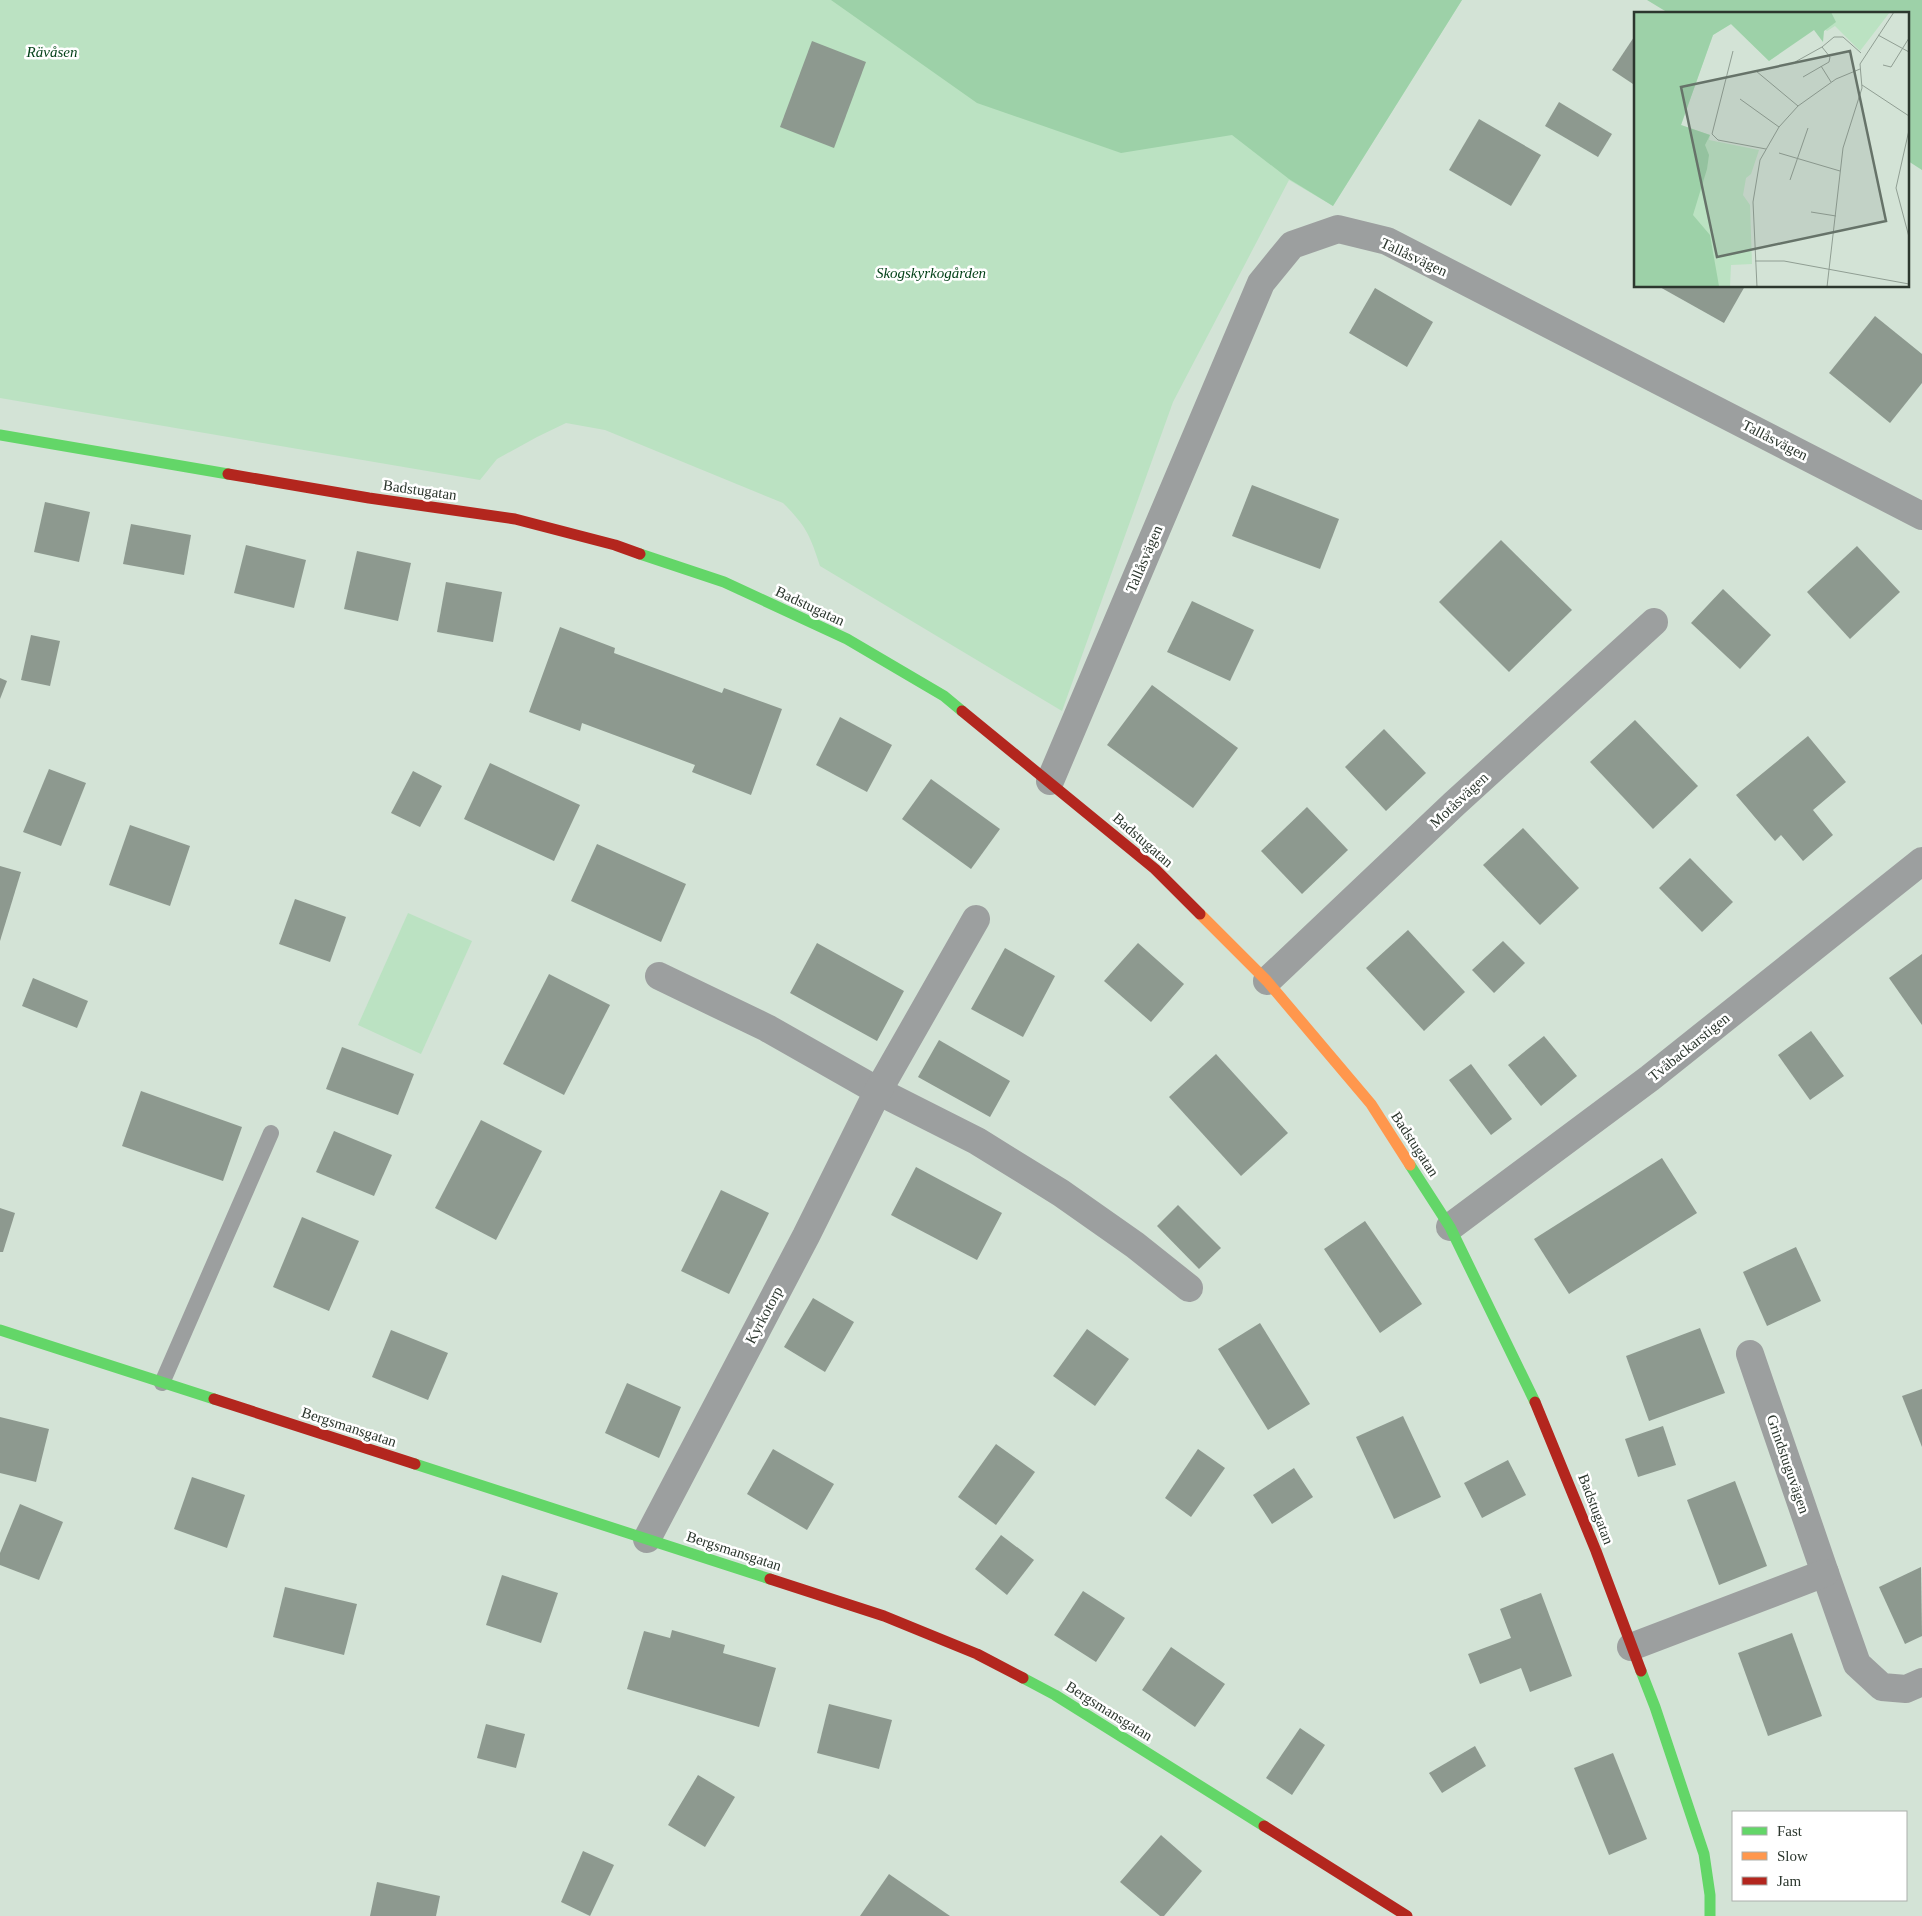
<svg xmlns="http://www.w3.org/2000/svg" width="1922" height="1916" font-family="Georgia,serif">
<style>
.green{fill:#bbe2c2}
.forest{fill:#9dd1a8}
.building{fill:#8d998f}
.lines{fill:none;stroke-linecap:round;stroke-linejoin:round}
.lane{stroke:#9c9f9f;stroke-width:16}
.street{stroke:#9c9f9f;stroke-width:28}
.fast{stroke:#63d668;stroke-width:11}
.slow{stroke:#ff974d;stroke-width:11}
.jam{stroke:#b3261e;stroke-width:11}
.labels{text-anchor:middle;stroke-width:5;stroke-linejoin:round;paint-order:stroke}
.park-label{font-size:15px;font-style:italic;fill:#003f16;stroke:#fff}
.street-label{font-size:15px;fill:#2c372e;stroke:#fff}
.inset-road{fill:none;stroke:#909e93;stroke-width:1}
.view{fill:#667369;fill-opacity:0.15;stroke:#667369;stroke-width:2.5}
.inset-edge{fill:none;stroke:#2c372e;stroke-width:2.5}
</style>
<rect width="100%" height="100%" fill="#d3e3d6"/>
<g class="green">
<path d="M0 0H1462L1333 206 1289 180 1173 402 1062 711 820 566C810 535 806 526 783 503L605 430 566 423 537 437 497 459 480 480 0 398Z"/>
<polygon points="408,913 472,941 421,1054 358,1025"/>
</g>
<g class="forest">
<polygon points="831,0 1462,0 1333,206 1289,179 1232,135 1121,153 977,103"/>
<polygon points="1647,0 1922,0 1922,170 1908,161 1908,14 1670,14"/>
</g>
<g class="building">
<polygon points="1636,34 1636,86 1612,70"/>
<polygon points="812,41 866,62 834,148 780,127"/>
<polygon points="1559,102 1612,134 1598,157 1545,126"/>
<polygon points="1479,119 1541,155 1511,206 1449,170"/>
<polygon points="1658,286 1745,286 1724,323"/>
<polygon points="1375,288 1433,322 1407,367 1349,333"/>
<polygon points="1875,316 1922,354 1922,383 1890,423 1829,373"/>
<polygon points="1252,485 1339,519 1320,569 1232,536"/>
<polygon points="45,502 90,512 79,562 34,552"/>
<polygon points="131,524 191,535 184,575 123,564"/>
<polygon points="1501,540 1572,610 1509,672 1439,602"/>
<polygon points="246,545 306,560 294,608 234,593"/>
<polygon points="1857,546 1900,592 1850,639 1807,592"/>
<polygon points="357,551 411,563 398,621 344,609"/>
<polygon points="446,582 502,592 493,642 437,632"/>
<polygon points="1723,589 1771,635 1740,669 1691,623"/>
<polygon points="1192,601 1254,630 1230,681 1167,652"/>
<polygon points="560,627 615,648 614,653 722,693 724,688 782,709 751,795 692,772 695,765 582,723 580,731 529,712"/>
<polygon points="31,635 60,641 50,686 21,680"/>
<polygon points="0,678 7,681 0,699"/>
<polygon points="1152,685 1238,748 1193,808 1107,745"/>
<polygon points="840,717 892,745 867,792 816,765"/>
<polygon points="1635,720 1698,786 1653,829 1590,762"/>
<polygon points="1384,729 1426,773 1386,811 1345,767"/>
<polygon points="1808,736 1846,782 1813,810 1833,835 1803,861 1781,835 1775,841 1736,795"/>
<polygon points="490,763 580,805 554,861 464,819"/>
<polygon points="49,769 86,783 61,846 23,832"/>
<polygon points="413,771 442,786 420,827 391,813"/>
<polygon points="931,779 1000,829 971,869 902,819"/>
<polygon points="1307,807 1348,850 1302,894 1261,851"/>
<polygon points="130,825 190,846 170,906 109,885"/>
<polygon points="1523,828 1579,888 1540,925 1483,865"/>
<polygon points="597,844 686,884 661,942 571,901"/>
<polygon points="1690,858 1733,902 1702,932 1659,888"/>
<polygon points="0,866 21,872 0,941"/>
<polygon points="295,899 346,917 330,962 279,944"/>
<polygon points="1408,930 1465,992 1424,1031 1366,968"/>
<polygon points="1503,941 1525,963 1494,993 1472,970"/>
<polygon points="817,943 904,991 877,1041 790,993"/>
<polygon points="1138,943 1184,984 1151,1022 1104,981"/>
<polygon points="1005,948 1055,976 1023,1037 971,1009"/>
<polygon points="1922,954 1922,1025 1889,978"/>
<polygon points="549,974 610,1005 564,1095 503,1064"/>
<polygon points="33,978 88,1001 77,1028 22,1006"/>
<polygon points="1811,1031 1844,1076 1810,1100 1778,1055"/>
<polygon points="1544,1036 1577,1076 1541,1106 1508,1065"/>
<polygon points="939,1040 1010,1081 990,1117 918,1077"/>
<polygon points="342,1047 414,1074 398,1115 326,1089"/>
<polygon points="1216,1054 1288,1133 1241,1176 1169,1097"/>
<polygon points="1471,1064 1512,1119 1491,1135 1449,1080"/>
<polygon points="141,1091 242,1127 223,1181 122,1146"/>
<polygon points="481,1120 542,1151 496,1240 435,1208"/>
<polygon points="334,1131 392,1155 374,1196 316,1172"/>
<polygon points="1662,1158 1697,1213 1569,1294 1534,1239"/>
<polygon points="916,1167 1002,1213 977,1260 891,1215"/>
<polygon points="721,1190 769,1213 729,1294 681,1271"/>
<polygon points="1178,1205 1221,1248 1199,1269 1157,1226"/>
<polygon points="0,1208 15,1213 3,1252 0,1252"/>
<polygon points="302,1217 359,1241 329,1311 273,1287"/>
<polygon points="1365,1221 1422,1304 1380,1333 1324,1249"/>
<polygon points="1796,1247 1821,1301 1767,1326 1743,1272"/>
<polygon points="813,1298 854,1322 825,1372 784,1347"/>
<polygon points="1260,1323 1310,1404 1268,1430 1218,1349"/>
<polygon points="1700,1328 1725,1393 1649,1421 1626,1356"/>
<polygon points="1087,1329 1129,1359 1095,1406 1053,1376"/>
<polygon points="391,1330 448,1353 428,1400 372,1377"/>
<polygon points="627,1383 681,1407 659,1458 605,1433"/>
<polygon points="1922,1389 1922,1447 1902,1396"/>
<polygon points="1403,1416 1441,1497 1394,1519 1356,1437"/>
<polygon points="0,1417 49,1429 36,1482 0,1473"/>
<polygon points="1663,1426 1676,1465 1638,1477 1625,1439"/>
<polygon points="996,1444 1035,1472 996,1525 958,1497"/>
<polygon points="773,1449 834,1484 807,1530 747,1494"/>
<polygon points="1198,1449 1225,1468 1191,1517 1165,1498"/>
<polygon points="1508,1460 1526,1495 1482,1518 1464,1483"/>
<polygon points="1294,1468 1313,1497 1272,1524 1253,1495"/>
<polygon points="192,1477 245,1495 227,1548 174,1529"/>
<polygon points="1735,1481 1767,1566 1719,1585 1687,1500"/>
<polygon points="20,1504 63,1522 39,1580 0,1565 0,1553"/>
<polygon points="1001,1535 1034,1560 1007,1595 975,1569"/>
<polygon points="1921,1567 1922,1636 1905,1644 1879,1587"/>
<polygon points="502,1575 558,1593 541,1643 486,1625"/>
<polygon points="285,1587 357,1604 344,1655 273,1637"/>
<polygon points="1083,1591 1125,1618 1096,1662 1054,1635"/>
<polygon points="1541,1593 1572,1676 1530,1692 1521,1668 1480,1684 1468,1654 1511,1638 1500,1609"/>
<polygon points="672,1630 725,1645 723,1653 776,1668 759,1727 627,1689 644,1631 670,1638"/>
<polygon points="1792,1633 1822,1716 1768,1736 1738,1653"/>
<polygon points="1171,1647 1225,1684 1195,1727 1142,1690"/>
<polygon points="829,1704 892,1720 879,1769 817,1753"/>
<polygon points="486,1724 525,1734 516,1768 477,1758"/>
<polygon points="1300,1728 1325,1745 1292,1795 1266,1778"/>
<polygon points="1475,1746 1486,1766 1442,1793 1429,1773"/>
<polygon points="1613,1753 1647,1839 1609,1855 1574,1768"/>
<polygon points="698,1775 735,1797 705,1847 668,1825"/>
<polygon points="1161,1835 1202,1871 1164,1916 1160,1916 1120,1882"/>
<polygon points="583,1851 614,1865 590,1916 561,1902"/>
<polygon points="889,1874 950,1916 860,1916"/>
<polygon points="377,1882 440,1896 436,1916 370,1916"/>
</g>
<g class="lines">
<polyline class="lane" points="162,1383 271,1133"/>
<g class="street">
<polyline points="1050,781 1261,283 1292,245 1338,229 1387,241 1922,516"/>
<polyline points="659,976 767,1028 878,1091 977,1141 1061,1193 1135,1245 1189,1288"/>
<polyline points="1267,981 1454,804 1654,622"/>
<polyline points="1450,1227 1650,1078 1922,861"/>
<polyline points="1750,1354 1825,1573 1857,1664 1882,1687 1906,1689 1922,1682"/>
<polyline points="647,1539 806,1236 878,1091 976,919"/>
<polyline points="1631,1647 1825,1573"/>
</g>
<g class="fast">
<polyline points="0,435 228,474"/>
<polyline points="640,554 724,582 847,639 944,696 962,711"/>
<polyline points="1410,1165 1450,1227 1535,1402"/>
<polyline points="0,1330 214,1399"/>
<polyline points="415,1464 770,1579"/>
<polyline points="1641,1671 1655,1707 1704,1854 1710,1895 1710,1916"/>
<polyline points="1023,1678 1055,1695 1264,1826"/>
</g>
<polyline class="slow" points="1200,914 1267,981 1371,1104 1410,1165"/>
<g class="jam">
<polyline points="228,474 369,498 515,519 615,545 640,554"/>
<polyline points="962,711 1155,869 1200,914"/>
<polyline points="214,1399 415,1464"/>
<polyline points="1535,1402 1596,1551 1641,1671"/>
<polyline points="770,1579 884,1616 977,1654 1023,1678"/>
<polyline points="1264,1826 1407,1916"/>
</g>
</g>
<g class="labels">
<g class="park-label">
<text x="52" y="57">Rävåsen</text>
<text x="931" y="278">Skogskyrkogården</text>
</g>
<g class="street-label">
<text transform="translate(1414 257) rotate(25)" y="5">Tallåsvägen</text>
<text transform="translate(1775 440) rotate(27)" y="5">Tallåsvägen</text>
<text transform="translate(420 490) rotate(8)" y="5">Badstugatan</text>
<text transform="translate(1144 559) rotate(-67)" y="5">Tallåsvägen</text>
<text transform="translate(810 606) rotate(25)" y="5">Badstugatan</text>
<text transform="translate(1459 800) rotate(-43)" y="5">Motåsvägen</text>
<text transform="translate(1143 840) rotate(41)" y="5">Badstugatan</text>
<text transform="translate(1689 1047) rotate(-39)" y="5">Tvåbackarstigen</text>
<text transform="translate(1415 1144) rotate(57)" y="5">Badstugatan</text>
<text transform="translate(764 1315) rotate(-62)" y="5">Kyrkotorp</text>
<text transform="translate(349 1427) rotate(18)" y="5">Bergsmansgatan</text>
<text transform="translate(1788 1464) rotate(71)" y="5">Grindstuguvägen</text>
<text transform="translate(1596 1509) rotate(69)" y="5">Badstugatan</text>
<text transform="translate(734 1551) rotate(18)" y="5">Bergsmansgatan</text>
<text transform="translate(1109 1711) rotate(32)" y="5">Bergsmansgatan</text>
</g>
</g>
<g transform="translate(1634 12)">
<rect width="275" height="275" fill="#d3e3d6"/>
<path d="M0 0H256L226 39 201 14 193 19 185 12 135 49 97 12 79 23 47 113 76 123 75 128 125 138 117 162 112 166 109 183 116 193 118 252 97 253 96 275H0Z" fill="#bbe2c2"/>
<path d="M0 0H197L202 10 190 19 189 30 180 18 135 49 97 12 79 23 47 113 76 123 71 133 75 143 73 157 59 203 76 223 85 274 88 275H0Z" fill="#9dd1a8"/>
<path class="inset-road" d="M244 23 275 40M188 35 200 25H209L227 41M99 39 78 122 84 128 132 137M161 50 188 35 196 45 195 50 169 65M249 53 257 55 275 26M187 54 197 70M122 59 164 94M228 73 275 104M106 87 145 115M275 118 262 176 275 225M145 141 206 159M156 168 174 116M177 200 202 204M121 249H150L275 272M123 275 119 190 126 148 145 115 164 94 202 67 226 57M193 275 209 136 228 76 226 52 260 0"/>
<path class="view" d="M216 39 252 209 83 245 47 75Z"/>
<rect width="275" height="275" class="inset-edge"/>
</g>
<rect x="1732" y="1811" width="175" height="90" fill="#ffffff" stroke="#abafab"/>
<rect x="1742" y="1827" width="25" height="8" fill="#63d668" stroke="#abafab"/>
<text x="1777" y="1836" font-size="15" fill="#2c372e">Fast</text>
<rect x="1742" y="1852" width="25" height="8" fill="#ff974d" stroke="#abafab"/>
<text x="1777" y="1861" font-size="15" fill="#2c372e">Slow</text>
<rect x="1742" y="1877" width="25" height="8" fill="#b3261e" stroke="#abafab"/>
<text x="1777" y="1886" font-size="15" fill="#2c372e">Jam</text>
</svg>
